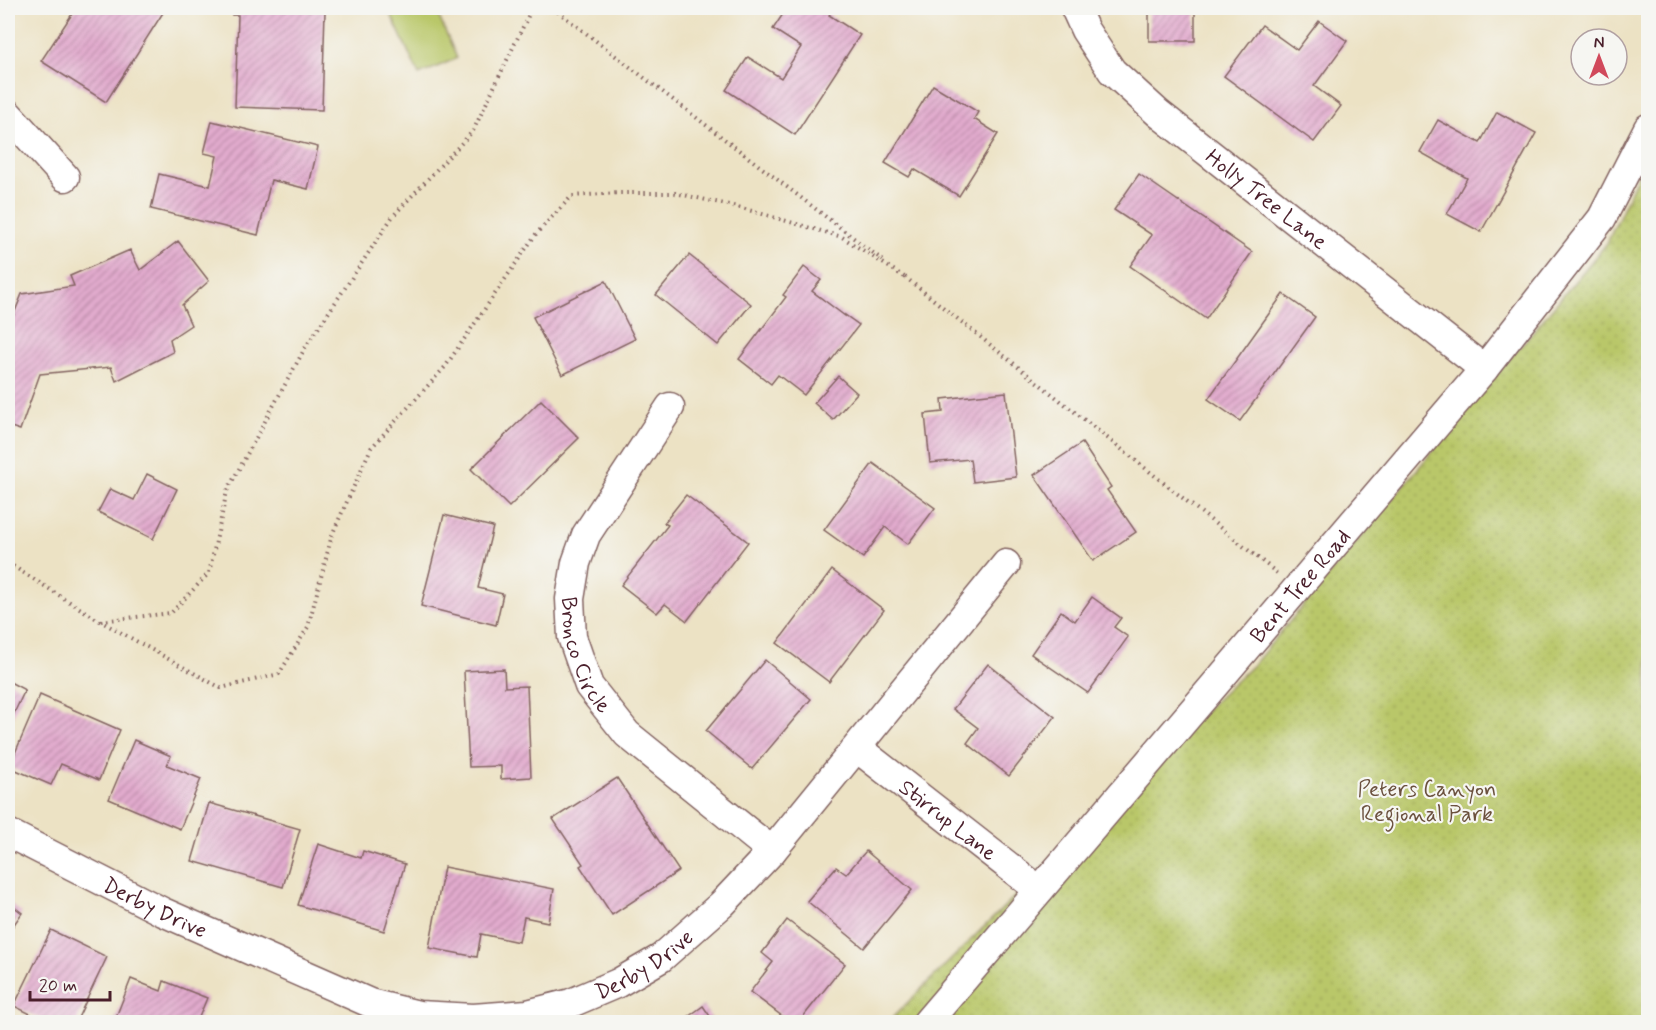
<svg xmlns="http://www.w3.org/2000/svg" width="1656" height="1030" font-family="Mynerve,sans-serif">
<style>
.green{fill:url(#green-dots);stroke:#82734a;stroke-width:1.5}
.pitch{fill:#b9c769;stroke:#82734a;stroke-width:1.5}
.building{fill:url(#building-hatch)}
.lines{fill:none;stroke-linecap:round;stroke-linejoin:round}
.minor-casing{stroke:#836361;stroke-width:31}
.path{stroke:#836361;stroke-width:4;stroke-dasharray:1.5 4.5;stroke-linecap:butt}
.minor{stroke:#fff;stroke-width:28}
.labels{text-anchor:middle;stroke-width:4.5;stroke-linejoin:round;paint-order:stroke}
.street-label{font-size:22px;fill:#4a1f2b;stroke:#f6f6f2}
.park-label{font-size:22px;fill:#6b513e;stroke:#f6f6f2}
</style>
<defs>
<pattern id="green-dots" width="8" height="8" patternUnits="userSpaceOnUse" patternTransform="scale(1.5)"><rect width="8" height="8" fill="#b9c769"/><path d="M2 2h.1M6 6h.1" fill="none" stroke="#a1aa5b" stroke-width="1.8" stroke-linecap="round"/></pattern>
<pattern id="building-hatch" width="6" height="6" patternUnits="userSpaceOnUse" patternTransform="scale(1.5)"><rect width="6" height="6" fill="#e2abce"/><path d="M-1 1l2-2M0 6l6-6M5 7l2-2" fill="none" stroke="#b98ba7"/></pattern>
</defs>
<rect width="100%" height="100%" fill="#f6f6f2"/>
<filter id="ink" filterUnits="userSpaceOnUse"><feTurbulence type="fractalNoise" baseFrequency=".0167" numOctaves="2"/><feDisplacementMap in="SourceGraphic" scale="12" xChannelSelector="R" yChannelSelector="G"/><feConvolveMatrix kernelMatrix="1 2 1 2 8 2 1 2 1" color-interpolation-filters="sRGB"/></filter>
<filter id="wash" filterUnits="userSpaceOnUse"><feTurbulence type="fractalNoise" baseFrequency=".008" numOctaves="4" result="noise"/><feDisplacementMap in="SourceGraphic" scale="24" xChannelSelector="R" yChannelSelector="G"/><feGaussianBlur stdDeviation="1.35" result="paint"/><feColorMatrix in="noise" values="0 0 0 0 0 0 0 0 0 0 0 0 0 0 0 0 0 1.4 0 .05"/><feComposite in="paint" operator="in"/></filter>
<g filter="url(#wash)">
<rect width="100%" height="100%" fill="#ece2c4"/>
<polygon class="green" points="1648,154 1648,1022 888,1022 1132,780 1255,663 1607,243"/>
<polygon class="pitch" points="388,8 435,8 457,58 419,75"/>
<g id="blocks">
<g class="building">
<polygon points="76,8 166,8 106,102 41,61"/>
<polygon points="232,8 277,8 277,9 325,11 322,110 235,107 238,15 232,15"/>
<polygon points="787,8 834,8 829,15 860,35 795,135 726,90 748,57 781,78 801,47 773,29"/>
<rect x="1149" y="8" width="46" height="33"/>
<polygon points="1319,21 1347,41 1314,86 1341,106 1314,142 1224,76 1262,25 1297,50"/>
<polygon points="933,85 978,112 974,119 998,134 959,196 914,169 909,177 885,163"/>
<polygon points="1497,112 1536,133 1481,232 1447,214 1467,178 1420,152 1438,120 1480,143"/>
<polygon points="212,121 318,147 308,189 271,180 258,235 151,209 159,174 210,186 217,156 204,153"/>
<polygon points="1139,174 1252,252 1206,319 1130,266 1152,235 1114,210"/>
<polygon points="178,241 209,281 182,305 191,325 170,339 173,352 116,381 111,367 40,374 20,430 8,426 8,329 22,294 74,286 70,276 130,250 140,270"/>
<polygon points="689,255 751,304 718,345 656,295"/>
<polygon points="804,267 821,280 812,291 845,316 845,315 859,325 804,395 778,375 771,384 739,359 786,297 783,295"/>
<polygon points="606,281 635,339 562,375 533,317"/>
<polygon points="1283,294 1315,317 1240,421 1208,399"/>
<polygon points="838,376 857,393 833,420 814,403"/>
<polygon points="1006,392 1016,477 973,482 970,459 930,463 925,414 943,412 942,399"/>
<polygon points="541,400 579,438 509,507 471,469"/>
<polygon points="1082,443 1111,487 1107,490 1136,532 1093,561 1034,475"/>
<polygon points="873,463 935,508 908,544 885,527 863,558 824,530"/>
<polygon points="147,474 177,489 153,539 98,512 110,489 134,500"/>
<polygon points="686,495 748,542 687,621 665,604 657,613 621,585 668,525 664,523"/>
<polygon points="444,515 493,527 478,588 503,594 496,625 421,606"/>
<polygon points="832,570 884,610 829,682 777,643"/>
<polygon points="1092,597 1121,618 1114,627 1128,637 1088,693 1031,654 1061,611 1075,621"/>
<polygon points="765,660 811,699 752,769 706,731"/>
<polygon points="988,664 1055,717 1009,776 967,743 978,728 953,709"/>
<polygon points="504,669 505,687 527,686 531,777 501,779 501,766 469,767 464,671"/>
<polygon points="8,681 25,690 8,726"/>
<polygon points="40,695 120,730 99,780 61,764 51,785 9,767"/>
<polygon points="134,740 171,756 167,765 201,779 180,829 109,799"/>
<polygon points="617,778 679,871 612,915 580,866 583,864 553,819"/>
<polygon points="209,803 300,829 283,887 192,861"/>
<polygon points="318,844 361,858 363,851 405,864 384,931 298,905"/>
<polygon points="866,851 912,890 864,948 807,901 836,867 846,874"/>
<polygon points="444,867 554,889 548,922 524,917 519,942 481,934 477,957 429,948"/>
<polygon points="8,902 22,913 8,933"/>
<polygon points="787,920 845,964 799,1022 790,1022 750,992 773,962 762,953"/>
<polygon points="51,930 107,957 76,1022 47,1022 14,1006"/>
<polygon points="131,979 161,991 164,981 207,998 197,1022 114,1022"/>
<polygon points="703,1006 714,1022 681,1022"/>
</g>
</g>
</g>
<g filter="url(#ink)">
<use href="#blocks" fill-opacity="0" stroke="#836361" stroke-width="1.5"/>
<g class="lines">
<g class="minor-casing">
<g id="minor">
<path id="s1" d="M1075 8 1085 30 1112 71 1158 113 1484 369"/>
<polyline points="8,114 65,177"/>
<path id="s2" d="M670 407 586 535 576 563 570 599 572 637 589 686 627 734 772 851"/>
<path id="s3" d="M857 748 1039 890"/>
<path id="s4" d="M8 833 163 912 370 1003 419 1015 473 1018 527 1014 571 1003 618 983 661 958 722 904 772 851 1006 564"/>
<path id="s5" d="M927 1022 1484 369 1602 218 1648 128"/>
</g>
</g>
<g class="path">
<polyline points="553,8 885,262"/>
<polyline points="905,277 1277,573"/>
<polyline points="8,563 100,621 221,688 279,674 308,627 332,535 371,448 445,367 536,234 572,196 618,193 675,193 738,207 842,237 906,278"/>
<polyline points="101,621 171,613 209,573 227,491 305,348 393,216 473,131 532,8"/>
</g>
<use href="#minor" class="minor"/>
</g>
</g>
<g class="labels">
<g class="street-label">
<text dy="8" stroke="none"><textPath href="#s1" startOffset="274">Holly Tree Lane</textPath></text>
<text dy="8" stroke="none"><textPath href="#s5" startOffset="574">Bent Tree Road</textPath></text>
<text dy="8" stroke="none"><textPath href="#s2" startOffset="278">Bronco Circle</textPath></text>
<text dy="8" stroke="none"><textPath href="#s3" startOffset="116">Stirrup Lane</textPath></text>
<text dy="8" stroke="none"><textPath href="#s4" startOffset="165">Derby Drive</textPath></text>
<text dy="8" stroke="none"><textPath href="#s4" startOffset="687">Derby Drive</textPath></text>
</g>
<g class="park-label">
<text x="1427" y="796">Peters Canyon<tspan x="1427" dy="25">Regional Park</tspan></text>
</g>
</g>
<rect width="1656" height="1030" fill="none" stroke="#f6f6f2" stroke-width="30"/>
<g transform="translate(1599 57)"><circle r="28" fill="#f6f6f2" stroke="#b1a0a2" stroke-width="1.5"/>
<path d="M0-4.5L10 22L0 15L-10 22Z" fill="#d1495b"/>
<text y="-9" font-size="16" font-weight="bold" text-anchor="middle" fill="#4a1f2b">N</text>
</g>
<path d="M30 991v9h80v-9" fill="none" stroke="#4a1f2b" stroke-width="3"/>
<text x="39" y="991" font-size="18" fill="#4a1f2b" stroke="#f6f6f2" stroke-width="4.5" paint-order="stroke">20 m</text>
</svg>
